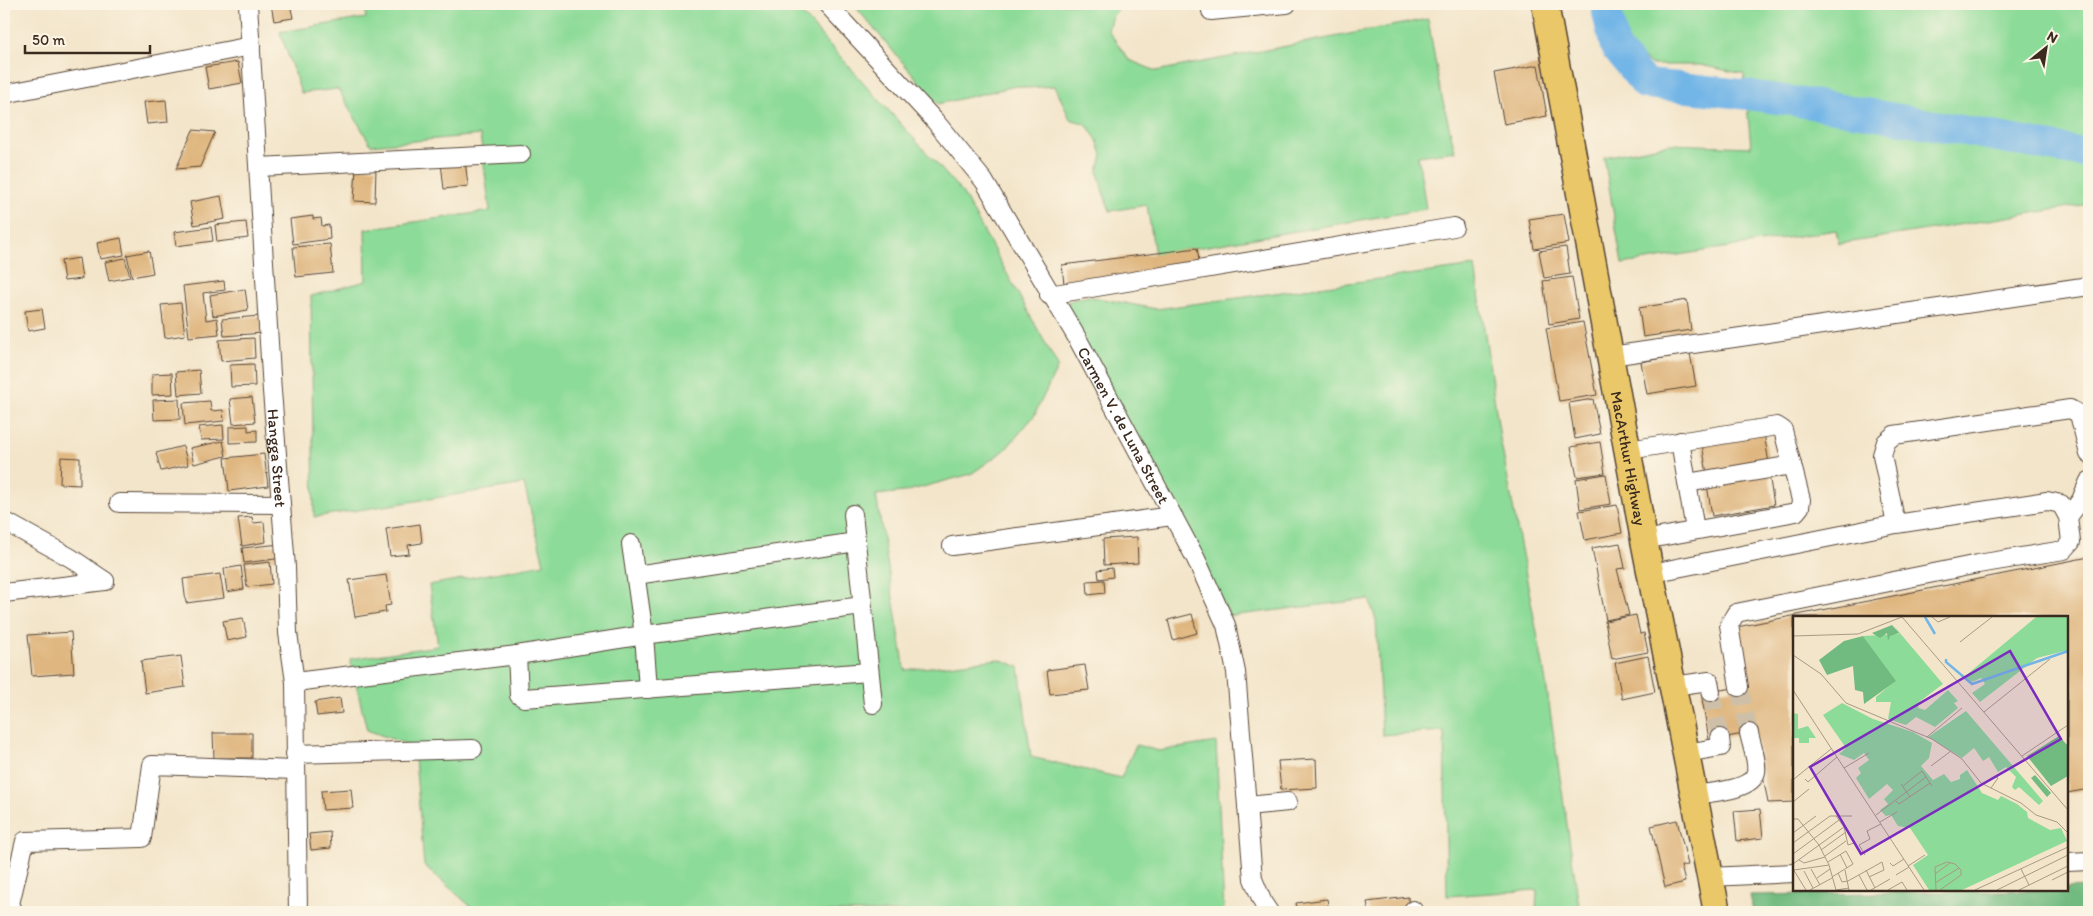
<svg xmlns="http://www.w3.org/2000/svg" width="2093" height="916" font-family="Itim,sans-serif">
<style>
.green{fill:#8ddb98;stroke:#64825b}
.forest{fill:#72bb80;stroke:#56724f}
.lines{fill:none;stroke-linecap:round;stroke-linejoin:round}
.river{stroke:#72b5e7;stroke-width:30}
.building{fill:#dfb67f}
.minor-tunnel{stroke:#cec0a8;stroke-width:18;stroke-dasharray:18 9;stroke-linecap:butt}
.minor-casing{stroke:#574638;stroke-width:20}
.highway-casing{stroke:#574638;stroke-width:29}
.minor{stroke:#fff;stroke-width:18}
.highway{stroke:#eac769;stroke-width:26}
.labels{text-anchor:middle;stroke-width:4.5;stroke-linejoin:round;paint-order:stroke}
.street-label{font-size:16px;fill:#3b2a1e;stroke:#fcf5e5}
.inset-river{fill:none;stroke:#72b5e7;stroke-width:2.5}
.inset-road{fill:none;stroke:#a99a85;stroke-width:1}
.view{fill:#7b2cbf;fill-opacity:0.15;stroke:#7b2cbf;stroke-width:2.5}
.inset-edge{fill:none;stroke:#3b2a1e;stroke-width:2.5}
</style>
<rect width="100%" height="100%" fill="#fcf5e5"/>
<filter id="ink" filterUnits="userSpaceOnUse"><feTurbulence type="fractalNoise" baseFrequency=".02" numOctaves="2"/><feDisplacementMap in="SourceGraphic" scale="10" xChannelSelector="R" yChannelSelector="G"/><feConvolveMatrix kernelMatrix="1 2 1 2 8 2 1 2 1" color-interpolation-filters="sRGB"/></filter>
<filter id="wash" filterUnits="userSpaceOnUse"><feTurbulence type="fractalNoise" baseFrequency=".0096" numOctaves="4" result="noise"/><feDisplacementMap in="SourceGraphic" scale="20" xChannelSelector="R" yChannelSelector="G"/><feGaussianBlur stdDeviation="1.12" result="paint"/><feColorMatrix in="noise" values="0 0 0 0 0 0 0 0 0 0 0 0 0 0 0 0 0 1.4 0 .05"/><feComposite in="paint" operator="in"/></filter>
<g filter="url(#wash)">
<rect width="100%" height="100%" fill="#f3e5ca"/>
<g class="green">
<polygon points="365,4 793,4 962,192 1058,366 1034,416 1005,450 971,474 904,492 876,495 905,670 999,659 1019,667 1031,757 1121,778 1136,745 1159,751 1216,742 1224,912 477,912 424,865 414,747 367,730 350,659 438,646 429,585 544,564 524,484 314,517 311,296 366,281 365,229 490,211 480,135 371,145 338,89 301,93 280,32 366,18"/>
<polygon points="853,4 1121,4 1111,19 1108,30 1129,60 1156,71 1428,19 1440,89 1455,151 1418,156 1426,209 1155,255 1147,205 1110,211 1102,189 1098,171 1102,155 1097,140 1086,124 1070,119 1055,86 1028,88 1016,86 938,104"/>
<polygon points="1617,4 2089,4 2089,204 1839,244 1836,230 1622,264 1604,157 1670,144 1751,147 1744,74 1700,65 1652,65 1630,48"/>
<polygon points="1475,266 1500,438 1544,670 1580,912 1536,912 1537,890 1447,896 1444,731 1382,735 1376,620 1369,599 1230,616 1059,304 1087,296 1156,309"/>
</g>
<polygon class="forest" points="2089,887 2089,912 1753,912 1750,895 2067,890 2067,888"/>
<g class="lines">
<path class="river" d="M1605 4 1615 47 1645 84C1795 96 1942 127 2089 154"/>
</g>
<g id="blocks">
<g class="building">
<polygon points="271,4 290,4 293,18 274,21"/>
<polygon points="238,62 242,83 209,89 205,67"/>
<polygon points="1538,65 1547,116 1504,124 1494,73"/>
<polygon points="166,100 168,122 147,124 144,102"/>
<polygon points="193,130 215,132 200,167 176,169"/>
<polygon points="465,160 468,186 444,189 441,163"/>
<polygon points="356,167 376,168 375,202 354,201"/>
<polygon points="221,196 225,219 194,225 190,202"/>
<polygon points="1564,214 1569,243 1534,249 1529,219"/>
<polygon points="313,216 313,219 321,218 322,226 329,225 330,239 293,244 290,219"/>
<polygon points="246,222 248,238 217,242 215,225"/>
<polygon points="211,227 213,241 176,246 174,232"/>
<polygon points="121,238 124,255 100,259 97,243"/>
<polygon points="330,244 333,273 296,277 293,247"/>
<polygon points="1566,247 1570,274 1544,278 1539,251"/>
<polygon points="1197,248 1200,266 1064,284 1062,265"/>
<polygon points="149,251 153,273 132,277 127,255"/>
<polygon points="79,258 82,279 64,281 61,261"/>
<polygon points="125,258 130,277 109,281 105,262"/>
<polygon points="1572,277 1579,319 1549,324 1543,281"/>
<polygon points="224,281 225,290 203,293 206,320 217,318 219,334 189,337 183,286"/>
<polygon points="245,289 248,310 213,316 210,295"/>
<polygon points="1687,300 1691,330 1643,337 1639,308"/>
<polygon points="181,303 185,335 165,338 161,305"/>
<polygon points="42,309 45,328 28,331 25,311"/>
<polygon points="261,316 263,333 224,336 222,319"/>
<polygon points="1583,322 1597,395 1559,401 1546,328"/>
<polygon points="254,338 255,358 221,361 219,340"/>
<polygon points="1690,353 1696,386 1647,394 1641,362"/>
<polygon points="254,364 255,386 231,387 230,365"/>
<polygon points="199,370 201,393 178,395 176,372"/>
<polygon points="172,373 173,394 152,395 152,374"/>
<polygon points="252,397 255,422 233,424 230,399"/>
<polygon points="179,399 180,419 154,420 153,400"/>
<polygon points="1593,399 1600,434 1575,439 1569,403"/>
<polygon points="210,401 211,411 223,410 224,421 185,425 183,403"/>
<polygon points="223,425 224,439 201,440 199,427"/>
<polygon points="248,426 248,431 257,430 257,442 229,443 229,427"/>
<polygon points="1764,433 1769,464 1707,474 1702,444"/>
<polygon points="223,441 226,456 194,464 190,448"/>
<polygon points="1600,442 1605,473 1577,477 1571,447"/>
<polygon points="183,446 188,465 161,471 156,453"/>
<polygon points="264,454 268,486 229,491 225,458"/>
<polygon points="61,457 80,458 80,485 60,484"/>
<polygon points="1606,474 1611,504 1580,509 1576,479"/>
<polygon points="1769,474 1774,505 1712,516 1707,485"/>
<polygon points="1617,505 1622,533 1585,540 1579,511"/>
<polygon points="252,517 253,523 264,522 266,542 242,546 238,518"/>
<polygon points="420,524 422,543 408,545 409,554 390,556 386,529"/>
<polygon points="1137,537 1138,563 1104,565 1103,539"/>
<polygon points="1620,543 1625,568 1617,569 1629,615 1606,620 1592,548"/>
<polygon points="281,544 283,558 244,563 242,548"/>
<polygon points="2089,557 2089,789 2067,793 2067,617 1794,617 1794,802 1768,803 1755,732 1709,740 1701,693 1747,686 1737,627"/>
<polygon points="270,562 272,584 247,587 244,565"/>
<polygon points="241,566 244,589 227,592 224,569"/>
<polygon points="1112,568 1113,577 1099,579 1098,570"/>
<polygon points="220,574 224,598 186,603 183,579"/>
<polygon points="386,575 391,605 385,606 386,612 355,617 349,580"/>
<polygon points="1104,580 1105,593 1088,595 1087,581"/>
<polygon points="1192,614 1197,633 1173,640 1168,620"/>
<polygon points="1636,615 1640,634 1644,633 1648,652 1612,659 1605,621"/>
<polygon points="243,618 247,637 227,641 223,621"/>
<polygon points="71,632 74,673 32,676 28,635"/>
<polygon points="181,656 185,687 145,693 141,661"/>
<polygon points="1648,656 1655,692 1622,699 1615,663"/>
<polygon points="1085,665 1089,690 1050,694 1047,670"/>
<polygon points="340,698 342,713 317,716 315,702"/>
<polygon points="213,733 252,733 252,758 214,758"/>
<polygon points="1316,759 1317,788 1281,790 1278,761"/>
<polygon points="351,789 353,808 323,810 321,791"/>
<polygon points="1760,809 1763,838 1737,841 1734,811"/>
<polygon points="1677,820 1688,865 1681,866 1685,882 1665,887 1651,826"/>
<polygon points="330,832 331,848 311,850 309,834"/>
<polygon points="1408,897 1409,912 1369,912 1367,902"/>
<polygon points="1327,899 1329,912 1298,912 1296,903"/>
</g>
</g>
</g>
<g filter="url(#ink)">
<use href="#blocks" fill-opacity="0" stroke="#574638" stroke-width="1"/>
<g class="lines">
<g class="minor-tunnel">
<polyline points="1739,687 1749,733"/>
<polyline points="1711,692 1720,738"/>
</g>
<g class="minor-casing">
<g id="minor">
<path id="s1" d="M248 4 272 391 286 567 288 633 295 682 298 912"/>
<path id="s2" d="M827 4 935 121 984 181 1076 336 1196 559 1226 625 1236 672 1253 879 1263 903 1269 912"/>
<polyline points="1211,11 1287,4"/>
<polyline points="4,94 251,46"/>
<polyline points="259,167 521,154"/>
<polyline points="1049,295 1454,227"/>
<polyline points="1611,356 2089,286"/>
<polyline points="1680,441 1695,530"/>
<polyline points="1629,450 1777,426 1783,430 1801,500 1800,507 1796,512 1644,540"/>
<polyline points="1687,483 1792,465"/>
<polyline points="119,503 281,504"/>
<polyline points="853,514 856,542"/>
<polyline points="2068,517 2081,500 2089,481"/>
<polyline points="4,521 71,558 105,581"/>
<polyline points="1896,524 1882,455 1886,442 1894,435 2070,409 2079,414 2089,454"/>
<polyline points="631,544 644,635 648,689"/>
<polyline points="952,546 1172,516"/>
<polyline points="1652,573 1896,524 2047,501 2061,504 2068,517 2071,542 2064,550 1978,564 1736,613 1729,625 1739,687"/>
<polyline points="636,575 856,542 873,704"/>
<polyline points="4,593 105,581"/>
<polyline points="517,655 519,695 524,698 869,672"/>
<polyline points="295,682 517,655 644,635 862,606"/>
<polyline points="1673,686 1709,681 1711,692"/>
<polyline points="1686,753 1721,747 1720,738"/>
<polyline points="295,754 473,749"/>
<path d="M1694 795C1711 792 1752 791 1756 772 1758 761 1751 744 1749 733"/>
<polyline points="1247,806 1288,802"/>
<polyline points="2067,862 2089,861"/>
<polyline points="1710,877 1794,873"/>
<polyline points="1413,910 1414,912"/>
<polyline points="14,912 10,904 25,841 142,838 152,765 295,770"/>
</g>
</g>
<g class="highway-casing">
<g id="highway">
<path id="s3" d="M1545 4 1644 540 1717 912"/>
</g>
</g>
<use href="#minor" class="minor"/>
<use href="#highway" class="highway"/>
</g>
</g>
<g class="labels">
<g class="street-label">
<text dy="6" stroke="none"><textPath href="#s2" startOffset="518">Carmen V. de Luna Street</textPath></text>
<text dy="6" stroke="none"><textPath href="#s1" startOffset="455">Hangga Street</textPath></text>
<text dy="6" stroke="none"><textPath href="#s3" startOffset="462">MacArthur Highway</textPath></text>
</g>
</g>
<g transform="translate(1793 616)">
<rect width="275" height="275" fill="#f3e5ca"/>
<path d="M243 1H275V34L244 42 187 86 179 77 192 68 188 62 179 66 171 61ZM101 10 150 68 126 86 125 92 132 94 155 74 165 85 161 87 165 92 142 111 123 101 113 109 95 103 98 86H83V81L102 65 70 20 106 18ZM49 87 80 103 120 116 139 127 136 142 128 150 140 164 151 158 158 166 167 163V159L174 154 189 177 205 184 208 180 224 188 234 196 235 202 257 214 268 212 274 225 169 274H136L120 249 135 239 117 212 105 210 98 199 93 200 87 194 95 188 91 183 100 174 94 168 76 183 63 162 68 157 65 152 76 144 71 137 61 144 46 138 53 132 30 99ZM173 95 250 185 246 189 226 171 222 174 219 171 223 161 213 151 205 156 196 141 190 145 181 132 169 142 135 121ZM0 97 5 98V113L15 110 23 122H16V127H6V122H0Z" fill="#8ddb98"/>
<path d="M99 9 106 17 97 20 95 25 94 17 87 22 79 17ZM70 20 103 65 71 88 70 76 62 74 60 50 34 59 26 44 51 25ZM266 120 275 130V160L258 170 234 140ZM242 159 258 177 254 181 238 162Z" fill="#72bb80"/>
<path class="inset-river" d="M132 1 142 18M153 43V46L179 68 275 35"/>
<path class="inset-road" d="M109 1 275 194M139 1 145 6 157 1M0 20 65 18 109 1M167 26 199 1M0 39 28 58 53 87 139 123 169 143 188 167 228 187 243 199 264 206 275 217M0 74 131 274M191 96 257 43M134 121 169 92M229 140 275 109M138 150 158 135M51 152 76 137M1 163 38 133M12 163 15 166 44 141M108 168 117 181M110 170 129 155 139 170M198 172 205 162 202 160M103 185 106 188 137 167M0 186 16 173M83 199 133 161M43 200 51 211 55 229 61 227M0 203H5L26 229 36 249 43 274 56 272M87 206 104 196M0 217 23 200M0 227 37 200H59M28 234 53 216M0 238 46 204M47 238 54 252M72 239 66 229 77 223 74 215 88 208M32 240 53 225M6 244 11 247 32 241M35 246 53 235 60 248 39 261M97 247 100 250 111 243M0 248 51 211M115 250 132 239M0 253 13 274M18 253 27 269M228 253 236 269M1 254 36 249M52 254 56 274M73 254 82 272M11 255 20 272M45 257 49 266 55 265 89 246 91 254 76 261M142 258 157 247M66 259 74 274M103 259 116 251M24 262 37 253M259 264 275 256M142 267 166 252M17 274 39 262M78 274 97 263M95 274 109 266 114 274M143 274 142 251 154 246 162 248 168 254V259L147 274M182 274 275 231M204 274 275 239M226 274 275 250"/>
<path class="view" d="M217 35 268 123 68 238 17 151Z"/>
<rect width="275" height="275" class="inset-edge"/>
</g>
<rect width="2093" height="916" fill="none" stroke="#fcf5e5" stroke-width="20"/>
<g transform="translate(2046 48) rotate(30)" stroke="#fcf5e5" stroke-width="4" paint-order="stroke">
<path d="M0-4L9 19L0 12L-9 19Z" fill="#3b2a1e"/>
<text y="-8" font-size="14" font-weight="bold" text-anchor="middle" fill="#3b2a1e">N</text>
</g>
<path d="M25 45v8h125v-8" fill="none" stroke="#3b2a1e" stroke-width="2.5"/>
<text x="32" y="45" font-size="15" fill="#3b2a1e" stroke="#fcf5e5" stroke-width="4" paint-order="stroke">50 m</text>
</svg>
